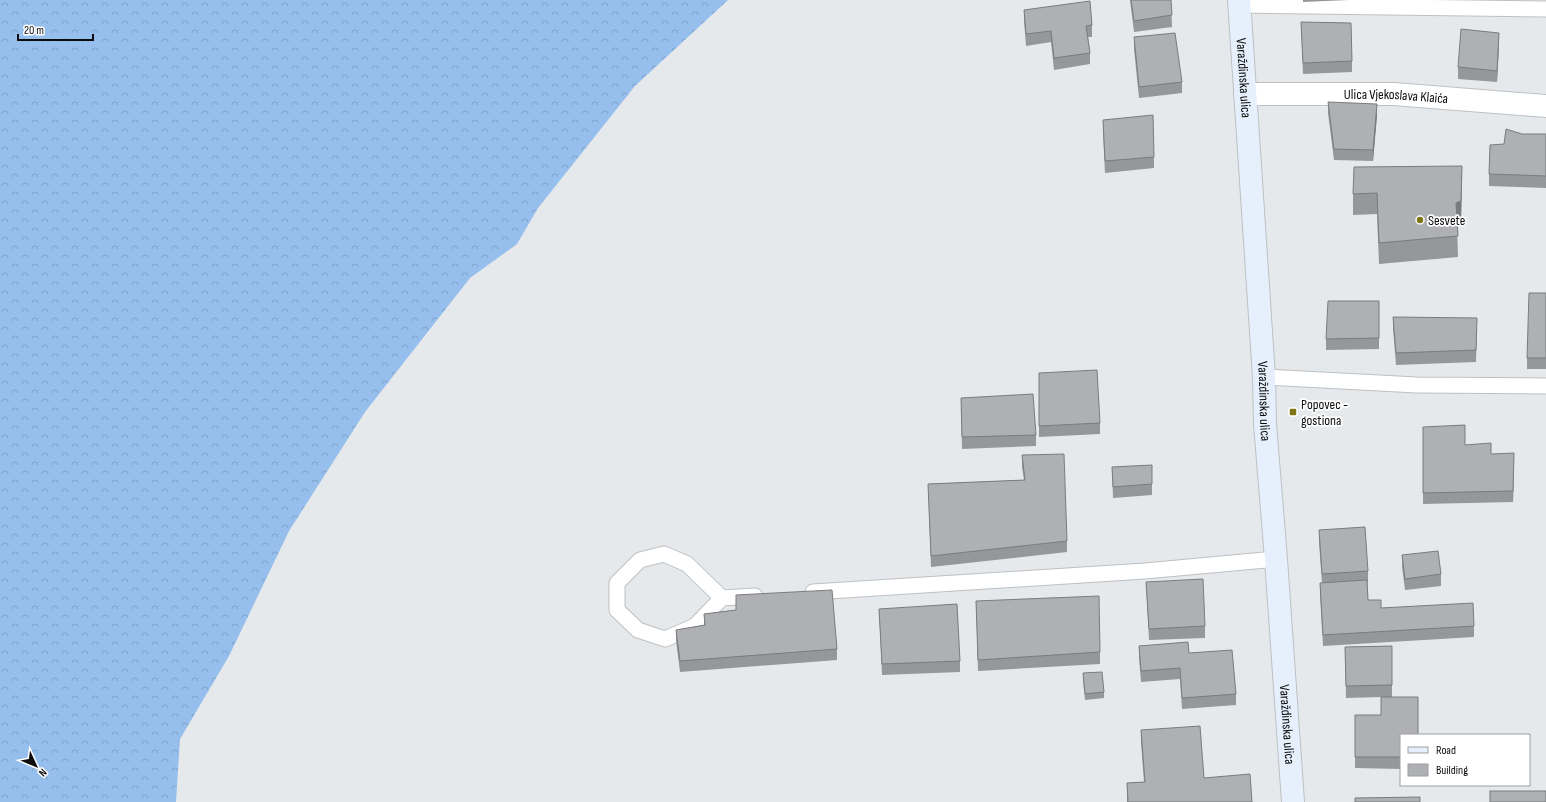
<svg xmlns="http://www.w3.org/2000/svg" width="1546" height="802" font-family="'Sofia Sans Condensed',sans-serif">
<style>
.forest{fill:url(#forest-crowns)}
.lines{fill:none;stroke-linecap:round;stroke-linejoin:round}
.lane-casing{stroke:#bec0c3;stroke-width:17}
.street-casing{stroke:#bec0c3;stroke-width:24}
.secondary-casing{stroke:#bec0c3;stroke-width:24}
.lane{stroke:#fff;stroke-width:15}
.street{stroke:#fff;stroke-width:22}
.secondary{stroke:#e6f0fd;stroke-width:22}
.wall{fill:#96979a}
.shaded-wall{fill:#7a7b7d}
.building{fill:#aeb0b3;stroke:#7a7b7d}
.poi-dot{fill:#7f7416;stroke:#fff;stroke-width:1.5}
.labels{text-anchor:middle;stroke-width:3.5;stroke-linejoin:round;paint-order:stroke}
.street-label{font-size:14px;fill:#0c0c0d;stroke:#fff}
.poi-label{font-size:14px;fill:#0c0c0d;stroke:#fff;text-anchor:start}
</style>
<defs>
<pattern id="forest-crowns" width="20" height="18" patternUnits="userSpaceOnUse"><rect width="20" height="18" fill="#96bfed"/><path d="M2 6a3 3 0 1 1 6 0M12 15a3 3 0 1 1 6 0" fill="none" stroke="#80a3ca"/></pattern>
</defs>
<rect width="100%" height="100%" fill="#e6e9eb"/>
<polygon class="forest" points="0,0 728,0 635,86 538,208 517,244 470,278 365,412 289,531 229,656 180,739 176,802 0,802"/>
<g class="lines">
<g class="lane-casing">
<g id="lane">
<polyline points="1239,5 1546,9"/>
<polyline points="1264,377 1417,385 1546,386"/>
<polyline points="813,592 1145,571 1276,559"/>
<polyline points="722,598 687,564 664,554 640,560 617,583 617,610 638,630 665,639 695,626 722,598 755,596"/>
</g>
</g>
<g class="street-casing">
<g id="street">
<path id="s1" d="M1245 94H1394L1546 106"/>
</g>
</g>
<g class="secondary-casing">
<g id="secondary">
<path id="s2" d="M1239 0 1264 377 1265 424 1276 559 1293 802"/>
</g>
</g>
<use href="#lane" class="lane"/>
<use href="#street" class="street"/>
<use href="#secondary" class="secondary"/>
</g>
<g class="wall">
<polygon points="1130,0 1171,0 1172,27 1134,32"/>
<polygon points="1303,0 1349,0 1303,2"/>
<polygon points="1024,10 1092,25 1092,37 1088,37 1090,53 1090,64 1054,70 1051,42 1026,46 1024,21"/>
<polygon points="1301,22 1352,61 1352,72 1303,74"/>
<polygon points="1134,37 1182,82 1182,93 1139,98 1134,49"/>
<polygon points="1499,44 1497,82 1458,79 1458,67"/>
<polygon points="1328,102 1377,115 1373,161 1334,160 1328,113"/>
<polygon points="1103,120 1154,157 1154,168 1105,173 1103,131"/>
<polygon points="1522,134 1546,134 1546,188 1489,186 1489,174 1504,144"/>
<polygon points="1462,187 1461,222 1457,223 1458,257 1379,264 1377,214 1353,215 1353,194"/>
<polygon points="1546,293 1546,369 1527,369 1527,358"/>
<polygon points="1379,301 1379,349 1326,350 1326,339"/>
<polygon points="1393,317 1477,329 1476,362 1396,365 1393,328"/>
<polygon points="1039,373 1100,423 1100,434 1039,437"/>
<polygon points="961,398 1036,435 1036,446 962,449"/>
<polygon points="1423,427 1465,445 1491,454 1514,464 1513,502 1423,504"/>
<polygon points="1022,455 1067,541 1067,552 931,567 928,484 1024,480 1022,467"/>
<polygon points="1112,467 1152,484 1152,495 1113,498"/>
<polygon points="1319,530 1368,571 1368,583 1367,583 1368,600 1381,608 1474,626 1474,637 1323,646 1320,594 1320,583 1322,583 1319,542"/>
<polygon points="1402,555 1441,574 1441,586 1405,590 1402,567"/>
<polygon points="1146,582 1205,626 1205,638 1149,640"/>
<polygon points="736,595 837,649 837,660 680,672 676,641 676,630 704,625 704,614 736,610"/>
<polygon points="976,601 1100,652 1100,664 978,671"/>
<polygon points="879,609 960,661 960,672 882,675"/>
<polygon points="1139,646 1189,653 1236,694 1236,705 1182,709 1180,679 1141,682 1139,657"/>
<polygon points="1392,646 1392,697 1382,697 1401,735 1401,769 1355,768 1355,715 1381,715 1381,697 1346,698 1345,647"/>
<polygon points="1083,673 1104,692 1104,698 1085,700 1083,679"/>
<polygon points="1141,730 1204,778 1252,802 1127,802 1127,783 1144,782 1141,742"/>
</g>
<g class="shaded-wall">
<polygon points="1499,33 1499,44 1497,82 1497,71"/>
<polygon points="1377,104 1377,115 1373,161 1373,150"/>
<polygon points="1462,166 1461,222 1456,224 1456,203"/>
<polygon points="1514,453 1514,464 1513,502 1513,491"/>
</g>
<g class="building">
<polygon points="1131,0 1171,0 1172,15 1134,21"/>
<polygon points="1090,1 1092,25 1086,26 1090,53 1054,58 1051,31 1026,34 1024,10"/>
<polygon points="1301,22 1351,23 1352,61 1303,63"/>
<polygon points="1461,29 1499,33 1497,71 1458,67"/>
<polygon points="1175,33 1182,82 1139,87 1134,37"/>
<polygon points="1328,102 1377,104 1373,150 1334,149"/>
<polygon points="1153,115 1154,157 1105,161 1103,120"/>
<polygon points="1506,129 1522,134 1546,134 1546,176 1489,174 1490,145 1504,144"/>
<polygon points="1462,166 1461,201 1456,203 1458,236 1379,243 1377,193 1353,194 1354,167"/>
<polygon points="1529,293 1546,293 1546,358 1527,358"/>
<polygon points="1328,301 1379,301 1379,338 1326,339"/>
<polygon points="1393,317 1477,318 1476,350 1396,353"/>
<polygon points="1097,370 1100,423 1039,426 1039,373"/>
<polygon points="1033,394 1036,435 962,437 961,398"/>
<polygon points="1465,425 1465,445 1491,443 1491,454 1514,453 1513,491 1423,493 1423,427"/>
<polygon points="1064,454 1067,541 931,556 928,484 1025,480 1022,455"/>
<polygon points="1152,465 1152,484 1113,487 1112,467"/>
<polygon points="1365,527 1368,571 1322,574 1319,530"/>
<polygon points="1438,551 1441,574 1405,579 1402,555"/>
<polygon points="1203,579 1205,626 1149,629 1146,582"/>
<polygon points="1367,580 1368,600 1381,600 1381,608 1473,603 1474,626 1323,635 1320,583"/>
<polygon points="832,590 837,649 680,661 676,630 705,625 704,614 736,610 736,595"/>
<polygon points="1099,596 1100,652 978,660 976,601"/>
<polygon points="957,604 960,661 882,664 879,609"/>
<polygon points="1188,642 1189,653 1232,650 1236,694 1182,698 1180,668 1141,671 1139,646"/>
<polygon points="1392,646 1392,685 1346,686 1345,647"/>
<polygon points="1102,672 1104,692 1085,694 1083,673"/>
<polygon points="1381,697 1418,697 1418,735 1401,735 1401,757 1355,757 1355,715 1381,715"/>
<polygon points="1200,726 1204,778 1250,774 1252,802 1128,802 1127,783 1145,782 1141,730"/>
<rect x="1490" y="791" width="56" height="11"/>
<polygon points="1420,797 1420,802 1355,802 1355,798"/>
</g>
<g class="poi-dot">
<circle cx="1420" cy="220" r="4"/>
<rect x="1289" y="408" width="8" height="8" rx="2"/>
</g>
<g class="labels">
<g class="street-label">
<text dy="5" stroke="none"><textPath href="#s2" startOffset="78">Varaždinska ulica</textPath></text>
<text dy="5" stroke="none"><textPath href="#s1" startOffset="151">Ulica Vjekoslava Klaića</textPath></text>
<text dy="5" stroke="none"><textPath href="#s2" startOffset="402">Varaždinska ulica</textPath></text>
<text dy="5" stroke="none"><textPath href="#s2" startOffset="726">Varaždinska ulica</textPath></text>
</g>
<g class="poi-label">
<text x="1428" y="225">Sesvete</text>
<text x="1301" y="409">Popovec -<tspan x="1301" dy="16">gostiona</tspan></text>
</g>
</g>
<rect x="1400" y="734" width="130" height="52" fill="#ffffff" stroke="#9e9e9e"/>
<rect x="1408" y="747" width="20" height="6" fill="#e6f0fd" stroke="#9e9e9e"/>
<text x="1436" y="754" font-size="12" fill="#0c0c0d">Road</text>
<rect x="1408" y="764" width="20" height="12" fill="#aeb0b3" stroke="#9e9e9e"/>
<text x="1436" y="774" font-size="12" fill="#0c0c0d">Building</text>
<g transform="translate(36 766) rotate(134)" stroke="#ffffff" stroke-width="3" paint-order="stroke">
<path d="M0-3L7 15L0 10L-7 15Z" fill="#0c0c0d"/>
<text y="-6" font-size="11" font-weight="bold" text-anchor="middle" fill="#0c0c0d">N</text>
</g>
<path d="M18 34v6h75v-6" fill="none" stroke="#0c0c0d" stroke-width="2"/>
<text x="24" y="34" font-size="12" fill="#0c0c0d" stroke="#ffffff" stroke-width="3" paint-order="stroke">20 m</text>
</svg>
